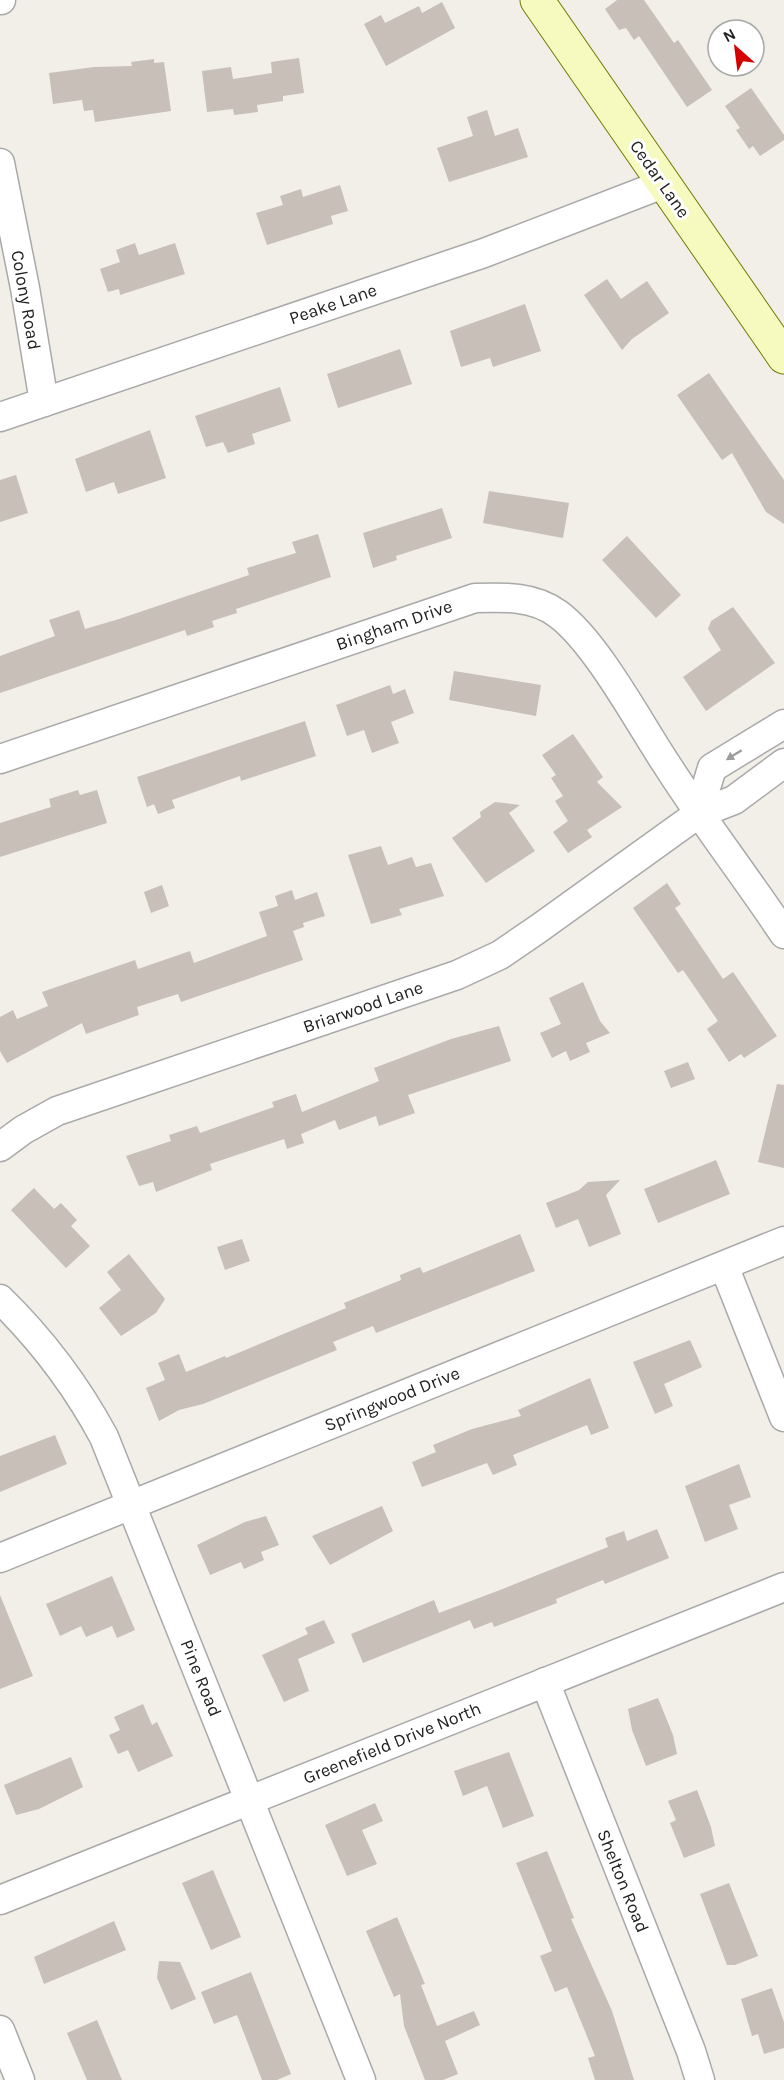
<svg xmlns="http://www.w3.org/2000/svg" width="784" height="2080" font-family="Karla,sans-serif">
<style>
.building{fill:#c7bfb8}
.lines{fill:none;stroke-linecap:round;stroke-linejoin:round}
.street-casing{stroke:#a9a9a9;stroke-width:31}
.secondary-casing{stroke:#707d05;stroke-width:35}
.street{stroke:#fff;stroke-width:28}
.secondary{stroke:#f7fabf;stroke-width:33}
.oneway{fill:#9c9c9c}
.labels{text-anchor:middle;stroke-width:6;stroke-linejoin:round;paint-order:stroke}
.street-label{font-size:18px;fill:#222;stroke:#fff}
</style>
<rect width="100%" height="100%" fill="#f2efe9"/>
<g class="building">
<polygon points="617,0 644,0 674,43 678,40 712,90 687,107 639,36 634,40 626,28 619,30 605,9"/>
<polygon points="442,2 455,28 386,66 364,24 381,15 385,23 419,6 422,13"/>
<polygon points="299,58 304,93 283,96 283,101 257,105 258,112 234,115 233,109 207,112 202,71 231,67 233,79 272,73 271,62"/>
<polygon points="154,59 154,63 164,62 171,111 95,122 93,110 84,111 82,100 53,104 49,73 94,67 132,66 131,62"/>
<polygon points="751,88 784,135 784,140 760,156 753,146 749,149 736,130 740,128 725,106"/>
<polygon points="487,110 495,136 518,128 528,157 449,182 437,148 473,136 467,117"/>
<polygon points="340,185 348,211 331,216 333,224 267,245 256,213 283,205 280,196 301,189 303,197"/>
<polygon points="135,243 139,255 175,243 185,274 120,295 119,289 108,292 100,269 120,262 116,250"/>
<polygon points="607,279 621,299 647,281 669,313 632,339 622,350 584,295"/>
<polygon points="525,304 541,351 493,367 490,358 461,367 450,331"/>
<polygon points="400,349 412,384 338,408 327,374"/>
<polygon points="709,373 784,480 784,524 766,512 732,453 722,460 677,395"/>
<polygon points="280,387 291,421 252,434 255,444 228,453 223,442 206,447 195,416"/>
<polygon points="150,430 166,478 118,494 114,482 86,492 75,459"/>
<polygon points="16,475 28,513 0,522 0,480"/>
<polygon points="489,491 569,503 563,538 483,523"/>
<polygon points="442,508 452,538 396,556 397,560 373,568 363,533"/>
<polygon points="318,534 331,577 236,609 237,613 212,621 214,627 187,636 185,630 0,693 0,656 55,636 49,620 79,610 85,629 119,619 249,575 247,568 296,553 292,542"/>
<polygon points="627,536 681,595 656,618 602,560"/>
<polygon points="733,607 775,663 706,711 683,677 721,650 708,629 711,621"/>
<polygon points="454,671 541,685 536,716 449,700"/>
<polygon points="390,685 393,694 405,689 414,713 391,722 399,743 372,753 364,730 347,736 336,705"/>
<polygon points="305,721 316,756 241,781 240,776 172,800 175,808 158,814 154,804 147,807 137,777"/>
<polygon points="573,734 603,777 597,782 622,807 587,830 592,837 568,853 553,832 568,821 555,801 563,796 551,778 556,775 542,755"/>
<polygon points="78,790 80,795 97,790 107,823 0,857 0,823 51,807 49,799"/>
<polygon points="495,802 520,805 509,813 535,851 486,883 452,838 481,817 480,812"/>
<polygon points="381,846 388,865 412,857 416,867 431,863 444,896 399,909 402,915 371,924 348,855"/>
<polygon points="667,883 681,904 675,908 723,979 733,972 777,1036 744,1058 741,1054 729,1062 707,1029 718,1021 683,970 678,973 633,908"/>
<polygon points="162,885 169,906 151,913 144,892"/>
<polygon points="292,890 295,900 317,892 325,916 303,923 304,927 293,931 303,960 181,1002 178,994 137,1007 139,1015 86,1034 82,1023 7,1063 0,1051 0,1017 13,1010 17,1019 48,1006 42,992 135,960 138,969 190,951 194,963 267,936 259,912 278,906 275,896"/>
<polygon points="583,982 600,1021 610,1033 586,1043 590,1052 570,1061 566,1051 552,1058 540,1033 561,1024 549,998"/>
<polygon points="499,1026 511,1061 408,1095 415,1113 379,1126 376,1116 339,1130 335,1120 301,1134 304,1143 287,1149 284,1139 210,1164 212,1170 156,1192 153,1182 139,1186 126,1156 171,1141 169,1135 197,1126 200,1133 274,1107 272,1102 296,1094 302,1112 379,1081 374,1068 451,1039"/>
<polygon points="688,1062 695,1079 671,1088 664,1071"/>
<polygon points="777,1084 784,1085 784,1168 758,1162"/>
<polygon points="716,1160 730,1194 658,1223 644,1189"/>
<polygon points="620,1180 606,1195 621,1234 589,1247 578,1219 556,1228 546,1203 579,1190 588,1182"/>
<polygon points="34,1188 54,1209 61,1203 77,1220 71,1226 90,1246 66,1268 11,1210"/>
<polygon points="520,1234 535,1271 376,1333 373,1326 333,1342 337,1350 203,1404 179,1410 159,1421 146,1388 165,1380 158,1363 179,1354 186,1372 225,1356 226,1358 346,1308 344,1303 401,1280 400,1275 420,1267 423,1273"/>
<polygon points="242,1239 250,1261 225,1270 217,1247"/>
<polygon points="129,1254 165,1299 156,1313 121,1336 99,1308 121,1290 107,1272"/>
<polygon points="690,1340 702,1367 664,1384 673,1406 655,1414 633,1362"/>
<polygon points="590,1378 609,1428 591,1435 587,1425 513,1455 517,1465 493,1475 487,1463 422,1487 412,1462 436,1452 433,1445 472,1429 521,1416 518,1410"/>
<polygon points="55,1435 67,1464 0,1492 0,1456"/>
<polygon points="739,1464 751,1497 729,1505 738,1529 705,1542 685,1486"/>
<polygon points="382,1506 393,1531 330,1565 312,1536"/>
<polygon points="266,1516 279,1545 261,1552 264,1560 244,1569 241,1562 210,1575 197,1545 245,1522"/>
<polygon points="657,1529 669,1558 605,1584 603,1580 556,1599 557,1603 494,1627 492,1622 474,1629 470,1620 363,1663 351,1634 434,1600 439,1613 500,1590 608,1547 605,1538 624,1531 627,1541"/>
<polygon points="112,1576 135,1630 117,1638 112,1626 86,1637 81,1626 60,1636 46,1604"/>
<polygon points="0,1595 33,1676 0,1689"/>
<polygon points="324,1620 335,1643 298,1659 309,1691 284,1702 262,1655 308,1634 305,1628"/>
<polygon points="658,1698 673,1735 677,1754 646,1766 632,1730 628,1709"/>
<polygon points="143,1704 152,1725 157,1722 173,1756 138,1772 128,1750 118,1754 109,1735 120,1730 114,1717"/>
<polygon points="509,1752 534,1816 503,1828 487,1786 463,1796 454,1771"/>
<polygon points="71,1757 83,1787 39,1809 16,1815 4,1785"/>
<polygon points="697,1790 711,1827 715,1846 684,1858 670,1823 676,1820 668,1801"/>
<polygon points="375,1803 383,1821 362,1830 377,1864 347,1876 325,1825"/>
<polygon points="547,1851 574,1918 571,1919 612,2011 634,2080 595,2080 588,2058 595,2056 567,1987 555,1992 540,1956 552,1951 516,1863"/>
<polygon points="213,1870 241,1937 211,1950 182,1883"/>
<polygon points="729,1883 758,1956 735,1965 727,1965 700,1894"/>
<polygon points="397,1917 425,1984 421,1985 437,2026 474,2011 480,2025 445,2041 458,2074 443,2080 425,2080 404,2026 400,1994 394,1997 366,1931"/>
<polygon points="114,1921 126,1950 44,1984 34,1957"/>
<polygon points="159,1961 180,1962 196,1999 171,2010 157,1978"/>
<polygon points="251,1972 291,2074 277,2080 262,2080 237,2015 214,2024 201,1992"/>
<polygon points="772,1988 784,2022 784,2048 764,2054 758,2034 752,2036 741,1999"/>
<polygon points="97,2020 122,2080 87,2080 67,2033"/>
</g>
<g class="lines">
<g class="street-casing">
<g id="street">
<polyline points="0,0 1,0"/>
<polyline points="0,163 25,288 44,402"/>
<polyline points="0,417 484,253 663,184"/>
<path d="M0 759 475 598C504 597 534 596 558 614 597 643 639 723 667 765 704 823 746 877 784 934"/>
<polyline points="698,814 712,768 784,724"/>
<polyline points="0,1147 23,1130 57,1111 457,975 500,955 538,929 698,814 734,800 784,763"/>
<polyline points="724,1266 784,1417"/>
<path d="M0 1299C43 1341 76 1385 104 1437L361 2080"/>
<polyline points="0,1558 784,1241"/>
<polyline points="545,1682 691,2051 700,2080"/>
<polyline points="0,1900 784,1587"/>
<polyline points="0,2030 20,2080"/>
</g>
</g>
<g class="secondary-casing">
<polyline id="secondary" points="537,0 784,357"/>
</g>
<use href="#street" class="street"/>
<use href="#secondary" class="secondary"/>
</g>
<defs><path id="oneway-solid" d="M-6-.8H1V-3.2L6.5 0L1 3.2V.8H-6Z" transform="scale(1.5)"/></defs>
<use class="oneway" href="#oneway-solid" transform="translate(734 755) rotate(148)"/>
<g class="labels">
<g class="street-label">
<text transform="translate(660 179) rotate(55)" y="6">Cedar Lane</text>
<text transform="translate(26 300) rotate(80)" y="6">Colony Road</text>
<text transform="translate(333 304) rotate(-19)" y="6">Peake Lane</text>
<text transform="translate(394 625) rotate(-19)" y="6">Bingham Drive</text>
<text transform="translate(363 1007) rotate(-19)" y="6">Briarwood Lane</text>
<text transform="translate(392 1399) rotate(-22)" y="6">Springwood Drive</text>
<text transform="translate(201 1678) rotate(68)" y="6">Pine Road</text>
<text transform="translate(392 1743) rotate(-22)" y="6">Greenefield Drive North</text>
<text transform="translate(623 1881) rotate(68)" y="6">Shelton Road</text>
</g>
</g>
<g transform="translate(736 48) rotate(332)"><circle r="28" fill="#ffffff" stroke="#a7a7a7" stroke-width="1.5"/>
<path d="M0-4.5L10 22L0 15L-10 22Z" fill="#d40000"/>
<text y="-9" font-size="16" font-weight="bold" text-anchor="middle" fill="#222222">N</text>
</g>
</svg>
